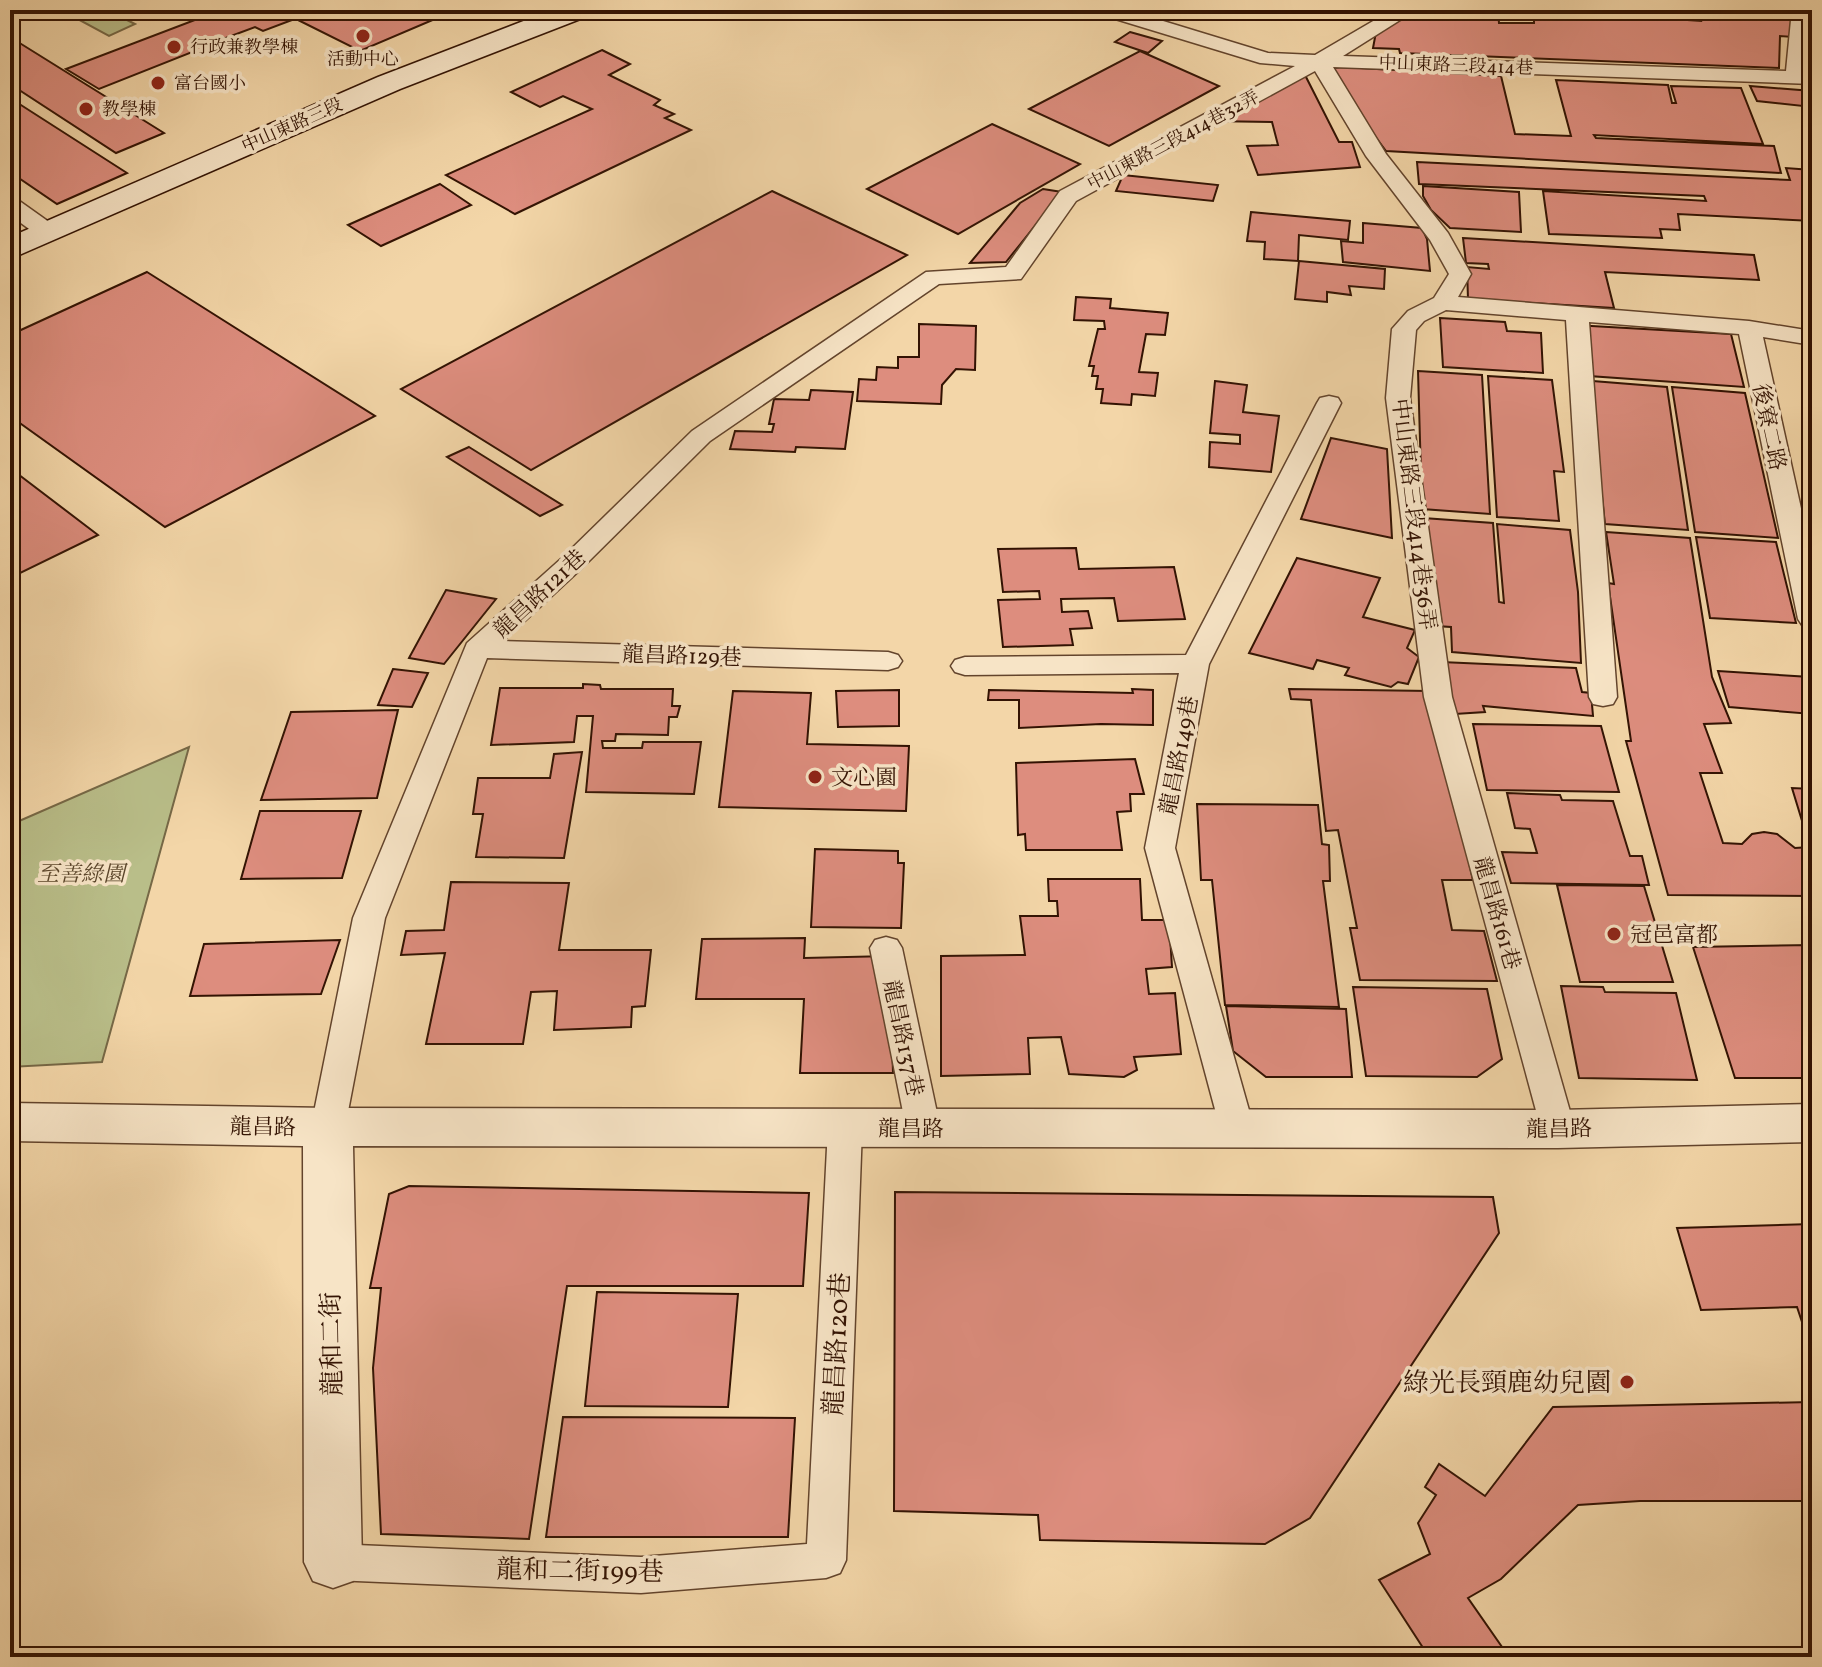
<svg xmlns="http://www.w3.org/2000/svg" width="1822" height="1667" font-family="Vollkorn,'Noto Serif TC',serif">
<style>
.green{fill:#b9be89;stroke:#766846;stroke-width:2}
.building{fill:#dd8d7e;stroke:#331303;stroke-width:2}
.lines{fill:none;stroke-linecap:round;stroke-linejoin:round}
.service-casing{stroke:#63442c;stroke-width:3}
.minor-casing{stroke:#63442c;stroke-width:3}
.secondary-casing{stroke:#331303;stroke-width:3}
.service{fill:#f7e4c6;fill-rule:evenodd}
.minor{fill:#f7e4c6;fill-rule:evenodd}
.secondary{fill:#f7e4c6;fill-rule:evenodd}
.poi-dot{fill:#8f2418;stroke:#f7e4c6;stroke-width:3}
.labels{text-anchor:middle;stroke-width:7;stroke-linejoin:round;paint-order:stroke}
.far-poi-label{font-size:18px;fill:#331303;stroke:#f7e4c6;text-anchor:start}
.far-street-label{font-size:18px;fill:#331303;stroke:#f7e4c6}
.street-label{font-size:22px;fill:#331303;stroke:#f7e4c6}
.poi-label{font-size:22px;fill:#331303;stroke:#f7e4c6;text-anchor:start}
.park-label{font-size:22px;font-style:italic;fill:#5b462b;stroke:#f7e4c6}
.near-street-label{font-size:26px;fill:#331303;stroke:#f7e4c6}
.near-poi-label{font-size:26px;fill:#331303;stroke:#f7e4c6;text-anchor:end}
</style>
<rect width="100%" height="100%" fill="#f3d6a8"/>
<filter id="stains"><feTurbulence type="fractalNoise" baseFrequency=".0025" numOctaves="4"/><feColorMatrix values="0 0 0 0 .2 0 0 0 0 .09 0 0 0 0 .02 0 0 0 .5 -.17"/></filter>
<radialGradient id="worn" r=".72"><stop offset=".6" stop-color="#630" stop-opacity="0"/><stop offset="1" stop-color="#630" stop-opacity=".3"/></radialGradient>
<g class="green">
<polygon points="61,10 160,10 117,15 135,24 109,36"/>
<polygon points="189,747 102,1062 10,1067 10,825"/>
</g>
<g class="building">
<polygon points="221,10 297,10 284,15 292,20 263,31 255,27 223,39 232,44 205,54 197,50 99,89 66,69"/>
<polygon points="325,10 456,10 360,51 300,21"/>
<polygon points="1422,10 1498,11 1499,23 1534,23 1534,10 1701,21 1699,14 1680,13 1680,10 1792,10 1793,37 1780,36 1779,68 1400,53 1399,49 1373,48 1376,32 1394,19"/>
<polygon points="1130,32 1162,41 1148,53 1115,42"/>
<polygon points="10,37 164,133 116,153 10,84"/>
<polygon points="602,50 630,64 609,75 660,100 654,105 674,114 665,118 691,130 515,214 446,175 592,109 563,96 540,107 511,92"/>
<polygon points="1140,51 1219,86 1109,146 1029,109"/>
<polygon points="1342,67 1501,76 1515,134 1571,136 1556,80 1668,85 1672,103 1676,103 1671,86 1741,88 1763,144 1594,135 1596,138 1774,146 1781,173 1386,151 1325,69"/>
<polygon points="1294,75 1306,77 1339,142 1352,142 1360,167 1258,175 1247,146 1278,145 1272,122 1211,121"/>
<polygon points="1750,86 1812,91 1812,107 1757,101"/>
<polygon points="10,98 127,173 57,204 10,172"/>
<polygon points="992,124 1080,164 958,234 867,189"/>
<polygon points="1417,162 1790,180 1786,168 1812,170 1812,182 1803,182 1812,209 1812,221 1678,214 1680,230 1660,229 1662,238 1549,234 1543,191 1706,201 1704,196 1419,184"/>
<polygon points="1123,175 1218,185 1213,201 1116,191"/>
<polygon points="440,184 471,205 381,246 348,225"/>
<polygon points="1423,186 1519,192 1521,232 1450,228 1431,210 1423,196"/>
<polygon points="1043,189 1062,192 1006,262 970,263 1020,203"/>
<polygon points="772,191 907,255 531,470 401,389"/>
<polygon points="1251,212 1350,221 1348,240 1299,235 1298,261 1264,259 1265,242 1247,241"/>
<polygon points="1363,223 1422,228 1427,239 1430,271 1343,262 1341,241 1363,243"/>
<polygon points="1463,238 1754,255 1759,280 1605,272 1614,308 1468,299 1467,267 1489,269 1488,264 1466,263"/>
<polygon points="1299,261 1385,269 1384,289 1349,286 1351,295 1327,292 1327,302 1295,299"/>
<polygon points="147,272 375,416 165,527 10,416 10,335"/>
<polygon points="1076,297 1111,299 1110,308 1168,313 1165,335 1146,334 1139,372 1158,373 1155,396 1132,394 1131,405 1101,403 1103,389 1096,389 1098,376 1092,376 1094,366 1089,366 1098,329 1105,329 1104,321 1074,320"/>
<polygon points="1440,318 1505,322 1507,331 1541,333 1543,373 1443,367"/>
<polygon points="919,324 976,326 975,370 956,369 942,385 941,404 857,401 859,379 876,380 877,367 898,368 898,357 919,357"/>
<polygon points="1574,325 1731,334 1744,387 1589,376"/>
<polygon points="1418,371 1482,375 1490,514 1422,509"/>
<polygon points="1488,376 1552,380 1564,472 1554,471 1559,521 1497,517"/>
<polygon points="1580,380 1667,387 1688,530 1605,524 1597,451"/>
<polygon points="1215,381 1247,385 1243,412 1279,416 1271,472 1209,467 1210,442 1240,444 1240,435 1210,433"/>
<polygon points="1672,387 1745,393 1778,538 1695,532"/>
<polygon points="811,390 853,392 845,449 796,447 795,452 730,449 735,431 772,432 774,424 769,424 774,399 809,400"/>
<polygon points="1331,438 1387,449 1392,538 1301,519"/>
<polygon points="469,447 562,505 540,516 447,457"/>
<polygon points="10,468 98,535 10,578"/>
<polygon points="1802,516 1812,517 1812,545 1811,545"/>
<polygon points="1423,518 1493,523 1499,602 1504,603 1497,524 1570,530 1578,592 1581,663 1452,652 1451,627 1436,626"/>
<polygon points="1606,532 1690,538 1712,677 1731,723 1704,724 1722,773 1700,773 1723,843 1742,844 1752,834 1764,832 1777,834 1795,848 1810,847 1792,788 1812,789 1812,896 1668,895 1626,741 1631,741 1608,583 1614,584"/>
<polygon points="1696,537 1776,542 1796,623 1710,618"/>
<polygon points="1076,548 1079,569 1174,567 1185,619 1118,621 1114,598 1061,599 1062,612 1088,611 1092,628 1070,629 1073,645 1003,647 998,600 1040,599 1039,591 1003,592 998,549"/>
<polygon points="1297,558 1380,578 1363,617 1415,630 1407,648 1419,657 1408,684 1398,682 1391,687 1345,675 1349,668 1317,660 1313,669 1249,653"/>
<polygon points="446,590 496,599 444,664 409,658"/>
<polygon points="1441,662 1576,668 1582,692 1591,693 1593,716 1483,706 1485,712 1455,714"/>
<polygon points="393,669 428,673 412,707 378,705"/>
<polygon points="1718,671 1810,677 1812,714 1729,707"/>
<polygon points="583,684 600,685 601,689 673,689 672,706 680,706 677,717 669,717 668,735 616,734 615,741 602,741 603,748 642,748 643,742 701,742 694,794 586,792 593,716 577,716 574,742 491,745 500,688 583,688"/>
<polygon points="1132,689 1153,690 1153,725 1101,724 1019,728 1019,700 988,700 989,690 1133,693"/>
<polygon points="1289,689 1430,691 1473,880 1442,880 1452,930 1484,931 1497,981 1360,980 1350,928 1357,928 1338,830 1326,831 1311,700 1291,699"/>
<polygon points="899,690 899,726 838,727 836,691"/>
<polygon points="733,691 811,693 807,744 909,746 906,811 719,807"/>
<polygon points="398,710 377,798 261,800 291,712"/>
<polygon points="1473,724 1601,726 1619,792 1487,790"/>
<polygon points="582,752 564,858 476,857 483,814 473,814 478,778 550,778 554,754"/>
<polygon points="1135,759 1144,794 1130,794 1131,811 1117,812 1122,850 1026,850 1025,834 1018,835 1016,763"/>
<polygon points="1507,793 1560,795 1562,800 1613,801 1630,856 1642,856 1649,885 1511,883 1502,852 1537,853 1530,829 1515,828"/>
<polygon points="1197,804 1318,805 1322,844 1329,845 1330,881 1323,881 1339,1007 1225,1005 1212,880 1201,880"/>
<polygon points="260,811 361,811 342,878 241,879"/>
<polygon points="815,849 898,851 898,863 904,863 901,928 811,927"/>
<polygon points="1048,879 1140,879 1142,920 1169,920 1172,967 1146,969 1149,994 1175,993 1181,1054 1134,1057 1137,1070 1124,1077 1069,1074 1061,1037 1028,1038 1030,1074 941,1076 941,956 1025,955 1020,916 1058,916 1057,901 1049,901"/>
<polygon points="451,882 569,883 559,950 651,950 645,1006 632,1007 631,1027 554,1030 557,991 531,992 523,1044 426,1044 445,953 401,955 406,931 444,930"/>
<polygon points="1557,885 1644,886 1673,982 1580,982"/>
<polygon points="805,938 804,958 890,956 893,1073 800,1073 804,999 696,999 702,939"/>
<polygon points="340,940 321,994 190,996 204,944"/>
<polygon points="1812,945 1812,1078 1735,1078 1693,947"/>
<polygon points="1561,986 1603,987 1605,992 1676,993 1697,1080 1579,1078"/>
<polygon points="1353,987 1487,989 1502,1059 1477,1077 1366,1076"/>
<polygon points="1226,1006 1346,1009 1352,1077 1266,1077 1233,1051"/>
<polygon points="409,1186 809,1193 803,1286 567,1286 529,1539 381,1534 373,1368 381,1288 370,1288 389,1194"/>
<polygon points="895,1192 1493,1197 1499,1233 1310,1518 1265,1544 1040,1540 1038,1515 894,1511"/>
<polygon points="1812,1224 1812,1352 1797,1307 1701,1310 1677,1228"/>
<polygon points="597,1292 738,1294 728,1407 585,1406"/>
<polygon points="1812,1402 1812,1501 1640,1501 1578,1505 1501,1579 1468,1598 1509,1657 1429,1657 1379,1580 1430,1554 1418,1523 1436,1495 1425,1487 1439,1464 1485,1496 1553,1407"/>
<polygon points="563,1417 795,1418 788,1537 546,1537"/>
</g>
<g class="lines">
<g class="service-casing">
<g id="service">
<polygon points="1096,10 1127,10 1268,53 1315,55 1392,10 1416,10 1343,56 1786,71 1792,10 1812,10 1807,72 1812,72 1812,84 1333,67 1386,154 1448,233 1471,274 1458,297 1749,321 1812,331 1812,345 1763,337 1812,558 1812,628 1802,625 1798,619 1739,334 1589,322 1617,697 1613,704 1603,706 1593,704 1589,697 1566,320 1446,310 1424,321 1416,330 1410,398 1452,697 1575,1129 1570,1138 1558,1142 1546,1138 1541,1129 1424,697 1386,398 1392,329 1408,311 1434,298 1449,274 1430,240 1366,156 1315,71 1076,201 1021,279 939,284 710,441 581,569 503,641 888,652 898,655 902,661 898,667 888,670 487,658 385,918 345,1127 340,1136 328,1140 316,1136 311,1127 353,918 467,643 563,557 692,431 926,272 1006,267 1060,191 1295,66 1260,63 1099,14"/>
<path d="M1615 10H1692L1695 14C1686 23 1624 19 1615 10Z"/>
<polygon points="10,198 18,200 56,227 59,232 56,237 40,237 10,215"/>
<polygon points="1329,396 1338,398 1341,403 1209,664 1175,848 1254,1128 1249,1137 1237,1141 1225,1137 1220,1128 1145,848 1179,673 965,675 955,672 951,666 955,660 965,657 1186,655 1317,403 1320,398"/>
<polygon points="886,937 897,940 902,948 940,1127 935,1136 923,1140 911,1136 906,1127 870,948 875,940"/>
<polygon points="845,1115 857,1119 862,1128 846,1560 840,1573 826,1578 641,1593 333,1580 319,1575 313,1562 319,1549 333,1544 641,1557 807,1544 828,1128 833,1119"/>
</g>
</g>
<g class="minor-casing">
<polygon id="minor" points="10,1103 328,1108 1558,1110 1812,1104 1812,1142 1558,1148 353,1146 362,1562 353,1581 333,1588 313,1581 304,1562 303,1146 10,1141"/>
</g>
<g class="secondary-casing">
<polygon id="secondary" points="552,10 592,10 588,16 400,89 10,259 10,237 378,77"/>
</g>
<use href="#service" class="service"/>
<use href="#minor" class="minor"/>
<use href="#secondary" class="secondary"/>
</g>
<g class="poi-dot">
<circle cx="363" cy="36" r="8"/>
<circle cx="174" cy="47" r="8"/>
<circle cx="158" cy="83" r="8"/>
<circle cx="86" cy="109" r="8"/>
<circle cx="815" cy="777" r="8"/>
<circle cx="1614" cy="934" r="8"/>
<circle cx="1627" cy="1382" r="8"/>
</g>
<g class="labels">
<g class="far-poi-label">
<text x="190" y="53">行政兼教學棟</text>
<text x="363" y="65" text-anchor="middle">活動中心</text>
<text x="174" y="89">富台國小</text>
<text x="102" y="115">教學棟</text>
</g>
<g class="far-street-label">
<text transform="translate(1456 65) rotate(2)" y="6">中山東路三段414巷</text>
<text transform="translate(292 125) rotate(-24)" y="6">中山東路三段</text>
<text transform="translate(1173 140) rotate(-28)" y="6">中山東路三段414巷32弄</text>
</g>
<g class="street-label">
<text transform="translate(1770 427) rotate(78)" y="8">後寮二路</text>
<text transform="translate(1415 514) rotate(83)" y="8">中山東路三段414巷36弄</text>
<text transform="translate(539 593) rotate(-43)" y="8">龍昌路121巷</text>
<text transform="translate(682 655) rotate(2)" y="8">龍昌路129巷</text>
<text transform="translate(1178 755) rotate(-79)" y="8">龍昌路149巷</text>
<text transform="translate(1498 913) rotate(74)" y="8">龍昌路161巷</text>
<text transform="translate(904 1038) rotate(78)" y="8">龍昌路137巷</text>
<text transform="translate(263 1126) rotate(1)" y="8">龍昌路</text>
<text x="911" y="1136">龍昌路</text>
<text transform="translate(1559 1128) rotate(-1)" y="8">龍昌路</text>
</g>
<g class="poi-label">
<text x="831" y="785">文心園</text>
<text x="1630" y="942">冠邑富都</text>
</g>
<g class="park-label">
<text x="81" y="881">至善綠園</text>
</g>
<g class="near-street-label">
<text transform="translate(331 1344) rotate(-91)" y="9">龍和二街</text>
<text transform="translate(836 1344) rotate(-87)" y="9">龍昌路120巷</text>
<text transform="translate(580 1570) rotate(1)" y="9">龍和二街199巷</text>
</g>
<g class="near-poi-label">
<text x="1611" y="1391">綠光長頸鹿幼兒園</text>
</g>
</g>
<rect width="1822" height="1667" fill="none" stroke="#f3d6a8" stroke-width="40"/>
<rect x="12" y="12" width="1798" height="1643" fill="none" stroke="#331303" stroke-width="4"/>
<rect x="20" y="20" width="1782" height="1627" fill="none" stroke="#331303" stroke-width="2"/>
<rect width="100%" height="100%" filter="url(#stains)"/>
<rect width="100%" height="100%" fill="url(#worn)"/>
</svg>
